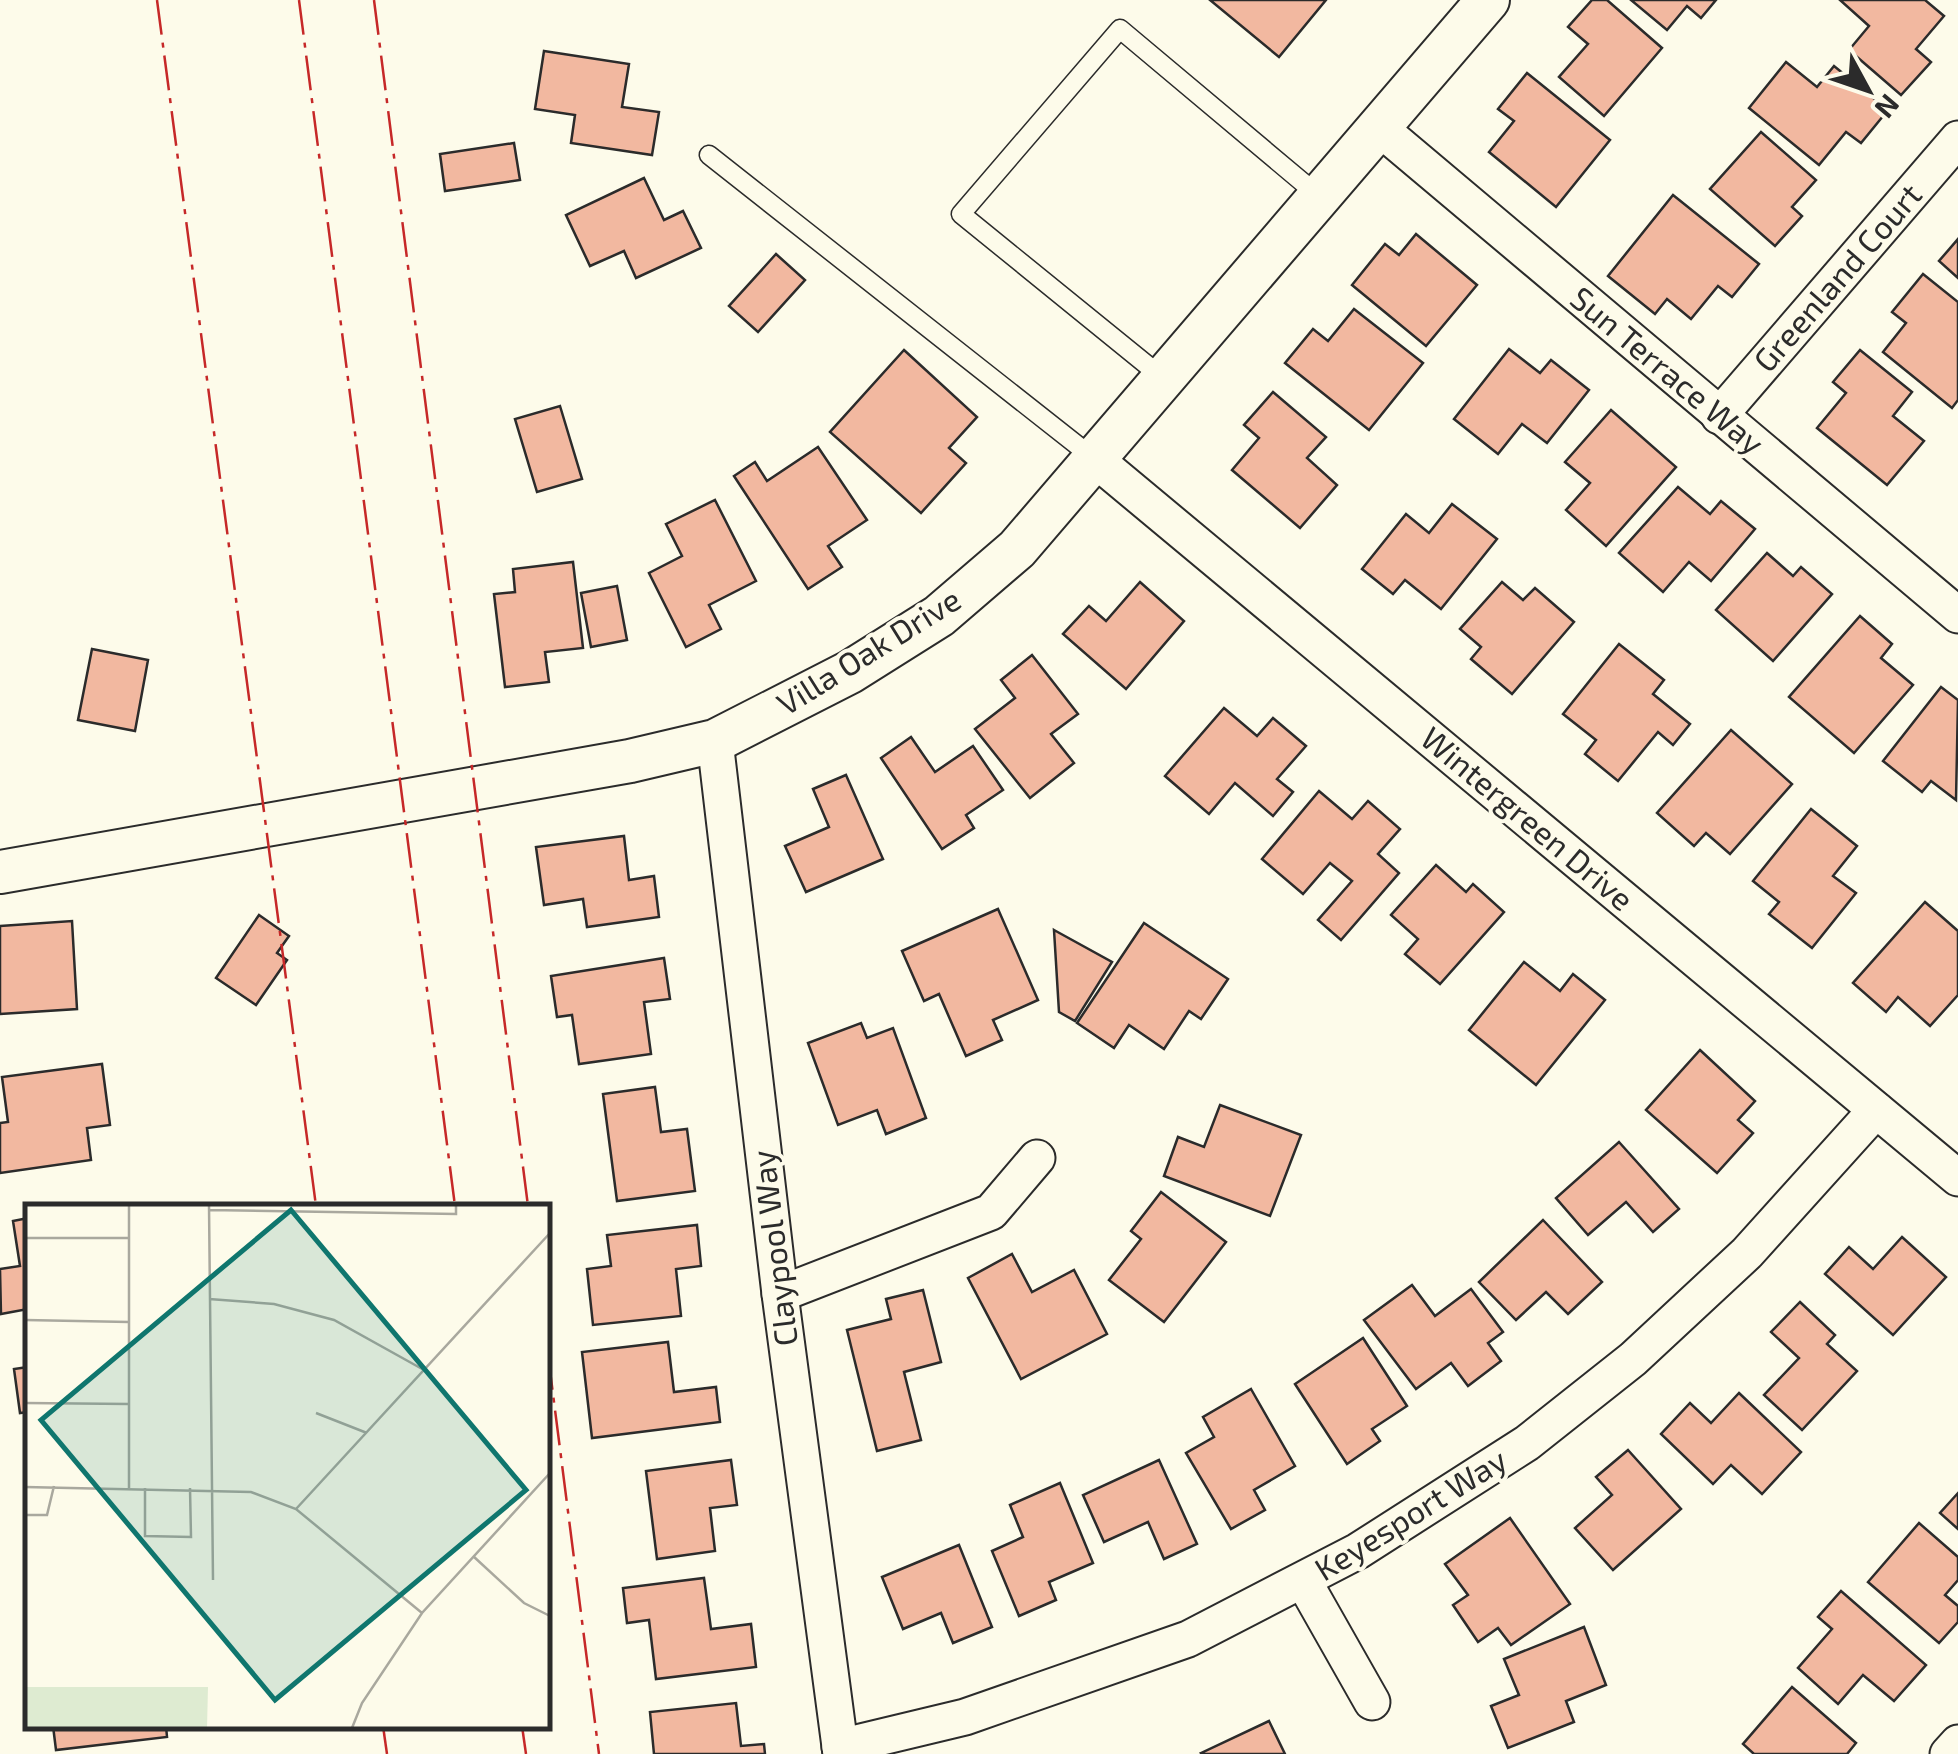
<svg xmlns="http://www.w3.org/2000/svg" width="1958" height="1754" font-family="'Exo 2',sans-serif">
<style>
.building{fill:#f2b8a0;stroke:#2b2b2b;stroke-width:2.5}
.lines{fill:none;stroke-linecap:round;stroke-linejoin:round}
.service-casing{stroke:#2b2b2b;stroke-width:21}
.minor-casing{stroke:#2b2b2b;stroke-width:39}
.tertiary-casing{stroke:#2b2b2b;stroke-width:46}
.service{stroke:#fdfbea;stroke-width:18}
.minor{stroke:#fdfbea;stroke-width:35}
.tertiary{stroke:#fdfbea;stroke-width:42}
.power{stroke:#c62828;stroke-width:2.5;stroke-dasharray:35 8 5 8;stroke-linecap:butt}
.labels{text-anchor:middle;stroke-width:8;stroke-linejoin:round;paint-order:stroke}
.street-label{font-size:32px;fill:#2b2b2b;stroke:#fdfbea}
.inset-road{fill:none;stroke:#a9a89e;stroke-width:2.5}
.view{fill:#0f766e;fill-opacity:0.15;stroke:#0f766e;stroke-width:5}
.inset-edge{fill:none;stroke:#2b2b2b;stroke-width:5}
</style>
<rect width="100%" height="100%" fill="#fdfbea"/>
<g class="building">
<polygon points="1210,0 1326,0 1279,57"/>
<polygon points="1592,0 1607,0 1662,48 1604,116 1559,77 1588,44 1568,27"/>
<polygon points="1631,0 1716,0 1701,18 1687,6 1667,30"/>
<polygon points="1840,0 1925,0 1944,16 1916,49 1931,62 1901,95 1849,50 1869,26"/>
<polygon points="544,51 629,64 622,107 659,112 652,155 571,143 575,115 535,109"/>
<polygon points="1786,62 1817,87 1834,66 1888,110 1861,143 1846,132 1819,165 1749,108"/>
<polygon points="1527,73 1610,140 1556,207 1489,152 1514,121 1498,109"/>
<polygon points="1761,132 1816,180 1792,207 1802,216 1775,246 1710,189"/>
<polygon points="514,143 520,180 445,191 440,154"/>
<polygon points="644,178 664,220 683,211 701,248 636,278 624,251 590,266 566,215"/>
<polygon points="1673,195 1759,264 1732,297 1718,286 1691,319 1667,299 1655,314 1608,276"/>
<polygon points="1416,234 1477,285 1426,346 1352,285 1385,244 1399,255"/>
<polygon points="1958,239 1958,278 1939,261"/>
<polygon points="776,254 805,280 758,332 729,306"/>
<polygon points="1923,274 1958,302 1958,400 1952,408 1883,352 1906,323 1892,312"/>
<polygon points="1354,309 1423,363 1369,430 1285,363 1313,329 1328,341"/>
<polygon points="1509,349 1540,373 1551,360 1589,390 1547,443 1522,424 1498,454 1454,419"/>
<polygon points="904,350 977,417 949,448 966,463 921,513 830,432"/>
<polygon points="1860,350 1912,392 1893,416 1924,441 1887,485 1817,428 1846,393 1833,382"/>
<polygon points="1273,392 1326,437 1307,458 1337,485 1300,528 1232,470 1259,438 1244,425"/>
<polygon points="560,406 582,479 537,492 515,419"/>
<polygon points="1611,410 1676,467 1606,546 1566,510 1590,483 1565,462"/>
<polygon points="818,447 867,520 828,546 842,567 808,589 734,476 755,462 767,481"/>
<polygon points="1678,487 1710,514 1721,501 1755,529 1711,581 1689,562 1663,592 1619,553"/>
<polygon points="715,500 756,581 709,605 721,629 686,647 649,573 682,556 666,524"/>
<polygon points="1452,504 1497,539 1441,609 1405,580 1393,594 1362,569 1406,514 1429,533"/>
<polygon points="1767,553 1793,576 1801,567 1832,594 1773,661 1716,610"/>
<polygon points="573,562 583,648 545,652 549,682 505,687 494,594 515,592 513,569"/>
<polygon points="1140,582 1184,621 1126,689 1063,634 1089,606 1106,621"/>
<polygon points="1502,582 1523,600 1535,588 1574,622 1512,694 1471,659 1481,647 1460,629"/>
<polygon points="617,586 627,640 591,647 581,593"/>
<polygon points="1860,616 1892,644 1881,658 1913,685 1854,753 1789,697"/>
<polygon points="1619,644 1664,680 1653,694 1690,724 1673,745 1658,732 1618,781 1585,754 1596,740 1563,714"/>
<polygon points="92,649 148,660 135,731 78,720"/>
<polygon points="1032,655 1078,714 1051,734 1074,763 1030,798 975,729 1015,698 1001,680"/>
<polygon points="1941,687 1958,700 1956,800 1931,781 1922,792 1883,761"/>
<polygon points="1224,708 1257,736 1273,718 1306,746 1277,779 1293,792 1273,816 1235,783 1209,814 1165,776"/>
<polygon points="1731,730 1792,784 1730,854 1706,833 1694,846 1657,813"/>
<polygon points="911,737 935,772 973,746 1003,790 966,815 974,828 942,849 881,758"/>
<polygon points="846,775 883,859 806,892 785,846 829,827 813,789"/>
<polygon points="1319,791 1352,819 1368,801 1400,829 1378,854 1399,873 1341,940 1318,920 1352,881 1330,863 1303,894 1262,859"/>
<polygon points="1811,809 1857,846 1833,876 1856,893 1812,948 1769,914 1779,902 1753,881"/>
<polygon points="624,836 629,880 654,876 659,917 587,927 583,899 544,905 536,847"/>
<polygon points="1436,865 1466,892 1473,884 1504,912 1440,984 1405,954 1418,939 1391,915"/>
<polygon points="1925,902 1958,931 1958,995 1930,1026 1898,997 1886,1012 1853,983"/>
<polygon points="998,909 1038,1000 993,1020 1002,1040 966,1056 939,994 924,1001 902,951"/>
<polygon points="259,915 289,936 277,953 287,960 256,1005 216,978"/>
<polygon points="72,921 77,1009 0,1014 0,926"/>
<polygon points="1144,923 1228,979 1201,1019 1189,1011 1164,1049 1129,1025 1114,1048 1077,1023"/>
<polygon points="1054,930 1112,962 1075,1021 1059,1012"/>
<polygon points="664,958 670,999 644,1002 651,1054 579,1064 572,1015 557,1017 551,976"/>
<polygon points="1524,962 1560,991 1573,974 1605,1000 1536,1085 1469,1030"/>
<polygon points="861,1023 867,1038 893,1028 926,1118 886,1134 877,1110 838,1125 808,1043"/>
<polygon points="1700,1050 1755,1101 1738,1120 1753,1133 1717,1173 1646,1110"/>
<polygon points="102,1064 110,1125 87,1128 91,1160 0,1173 0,1123 8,1122 2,1077"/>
<polygon points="655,1087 661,1132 687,1129 695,1191 617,1201 603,1094"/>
<polygon points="1220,1105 1301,1135 1270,1216 1164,1176 1178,1137 1204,1147"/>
<polygon points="1619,1142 1679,1209 1653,1232 1626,1202 1588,1235 1556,1198"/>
<polygon points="1161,1192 1226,1242 1164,1322 1109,1280 1141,1239 1131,1231"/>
<polygon points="28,1218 28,1309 1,1314 0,1269 20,1266 13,1221"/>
<polygon points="1543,1220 1602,1282 1568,1314 1546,1292 1516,1320 1479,1282"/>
<polygon points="697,1225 701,1266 676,1269 681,1316 593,1325 587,1269 611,1266 607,1235"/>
<polygon points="1902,1237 1946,1277 1893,1335 1825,1274 1849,1247 1873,1269"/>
<polygon points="1012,1254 1032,1292 1074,1270 1107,1334 1021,1379 968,1278"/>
<polygon points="1412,1285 1435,1316 1471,1289 1503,1332 1488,1343 1501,1361 1468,1386 1451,1363 1416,1389 1364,1320"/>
<polygon points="923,1290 941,1362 904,1372 921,1440 877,1451 847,1330 891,1319 886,1299"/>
<polygon points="1800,1302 1835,1335 1827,1344 1857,1371 1802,1430 1764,1395 1799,1358 1771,1332"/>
<polygon points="1363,1338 1407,1406 1372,1429 1380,1441 1347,1464 1295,1384"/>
<polygon points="668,1342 674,1392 716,1387 720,1422 592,1438 582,1352"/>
<polygon points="28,1367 28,1412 20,1413 14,1369"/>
<polygon points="1251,1389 1295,1466 1254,1490 1265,1510 1231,1529 1186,1453 1214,1437 1203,1417"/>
<polygon points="1739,1393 1801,1452 1762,1494 1731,1465 1713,1484 1661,1434 1690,1403 1711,1423"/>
<polygon points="1628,1450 1681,1509 1613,1570 1575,1528 1612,1495 1596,1477"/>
<polygon points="731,1460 737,1505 710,1508 715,1551 657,1559 646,1471"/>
<polygon points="1159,1460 1197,1544 1164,1559 1148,1522 1104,1542 1083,1495"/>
<polygon points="1060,1483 1093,1563 1049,1582 1056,1600 1019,1616 992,1551 1023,1537 1010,1505"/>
<polygon points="1958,1493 1958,1529 1940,1513"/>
<polygon points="1510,1518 1570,1604 1511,1645 1498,1628 1478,1642 1453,1605 1468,1595 1445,1564"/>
<polygon points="1919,1523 1958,1557 1958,1580 1945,1595 1958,1606 1958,1622 1939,1643 1868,1582"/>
<polygon points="959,1545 992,1627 953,1643 941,1613 903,1629 882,1577"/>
<polygon points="704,1578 711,1629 751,1624 756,1667 656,1679 649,1620 627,1623 623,1588"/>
<polygon points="1841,1591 1926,1665 1894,1701 1863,1675 1838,1704 1798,1668 1832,1629 1818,1617"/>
<polygon points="1584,1627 1606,1685 1566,1701 1574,1722 1508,1748 1491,1706 1519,1695 1504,1659"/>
<polygon points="1792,1687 1856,1743 1847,1754 1754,1754 1743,1744"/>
<polygon points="736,1703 741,1746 764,1744 765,1754 654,1754 650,1712"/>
<polygon points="1269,1721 1285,1754 1202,1754 1201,1753"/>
<polygon points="53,1726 166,1726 167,1737 56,1750"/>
</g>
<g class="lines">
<g class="service-casing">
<g id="service">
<polyline points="709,155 1096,460"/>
<polyline points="1163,378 961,214 1120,29 1319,196"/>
</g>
</g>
<g class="minor-casing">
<g id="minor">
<polyline points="1377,126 1958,615"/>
<polyline points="1719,416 1958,139"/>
<polyline points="1096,460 1958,1178"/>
<polyline points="715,741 780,1294 841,1754"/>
<polyline points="780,1294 991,1212 1037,1158"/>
<polyline points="1304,1582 1372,1702"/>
<polyline points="840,1747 965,1717 1188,1639 1358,1551 1527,1443 1633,1359 1747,1253 1876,1110"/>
<polyline points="1948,1754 1958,1743"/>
</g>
</g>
<g class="tertiary-casing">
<polyline id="tertiary" points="0,872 630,761 715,741 850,672 939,616 1017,549 1488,0"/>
</g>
<use href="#service" class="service"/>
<use href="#minor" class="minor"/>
<use href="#tertiary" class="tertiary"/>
<g class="power">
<polyline points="157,0 316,1206"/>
<polyline points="299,0 455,1206"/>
<polyline points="374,0 528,1206"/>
<polyline points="548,1355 599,1754"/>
<polyline points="383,1726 387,1754"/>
<polyline points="522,1726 526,1754"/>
</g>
</g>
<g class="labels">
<g class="street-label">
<text transform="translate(1838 278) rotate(-49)" y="11">Greenland Court</text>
<text transform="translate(1667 371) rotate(40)" y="11">Sun Terrace Way</text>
<text transform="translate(869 652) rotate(-32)" y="11">Villa Oak Drive</text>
<text transform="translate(1527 819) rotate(40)" y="11">Wintergreen Drive</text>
<text transform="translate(775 1248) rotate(-97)" y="11">Claypool Way</text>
<text transform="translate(1411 1515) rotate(-32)" y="11">Keyesport Way</text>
</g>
</g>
<g transform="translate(25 1204)">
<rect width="525" height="525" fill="#fdfbea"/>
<path d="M0 483H183L182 524H0Z" fill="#deebd1"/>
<path class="inset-road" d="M184 1 188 376M184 6 431 10V1M0 34H104M184 95 249 100 309 116 399 166M0 116 104 118M0 199 104 200M291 209 342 229M0 283 226 288 271 305 397 409M104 284V1M120 284V332L166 333 165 284M271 305 525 29M0 311H22L29 282M448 352 499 399 525 412M327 524 337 499 397 409 525 269"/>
<path class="view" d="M266 6 501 286 250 496 16 216Z"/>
<rect width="525" height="525" class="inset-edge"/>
</g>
<g transform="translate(1868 90) rotate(130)" stroke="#fdfbea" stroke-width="8" paint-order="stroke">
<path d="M0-8L18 38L0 25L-18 38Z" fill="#2b2b2b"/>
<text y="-15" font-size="28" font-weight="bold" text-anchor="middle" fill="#2b2b2b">N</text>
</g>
</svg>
